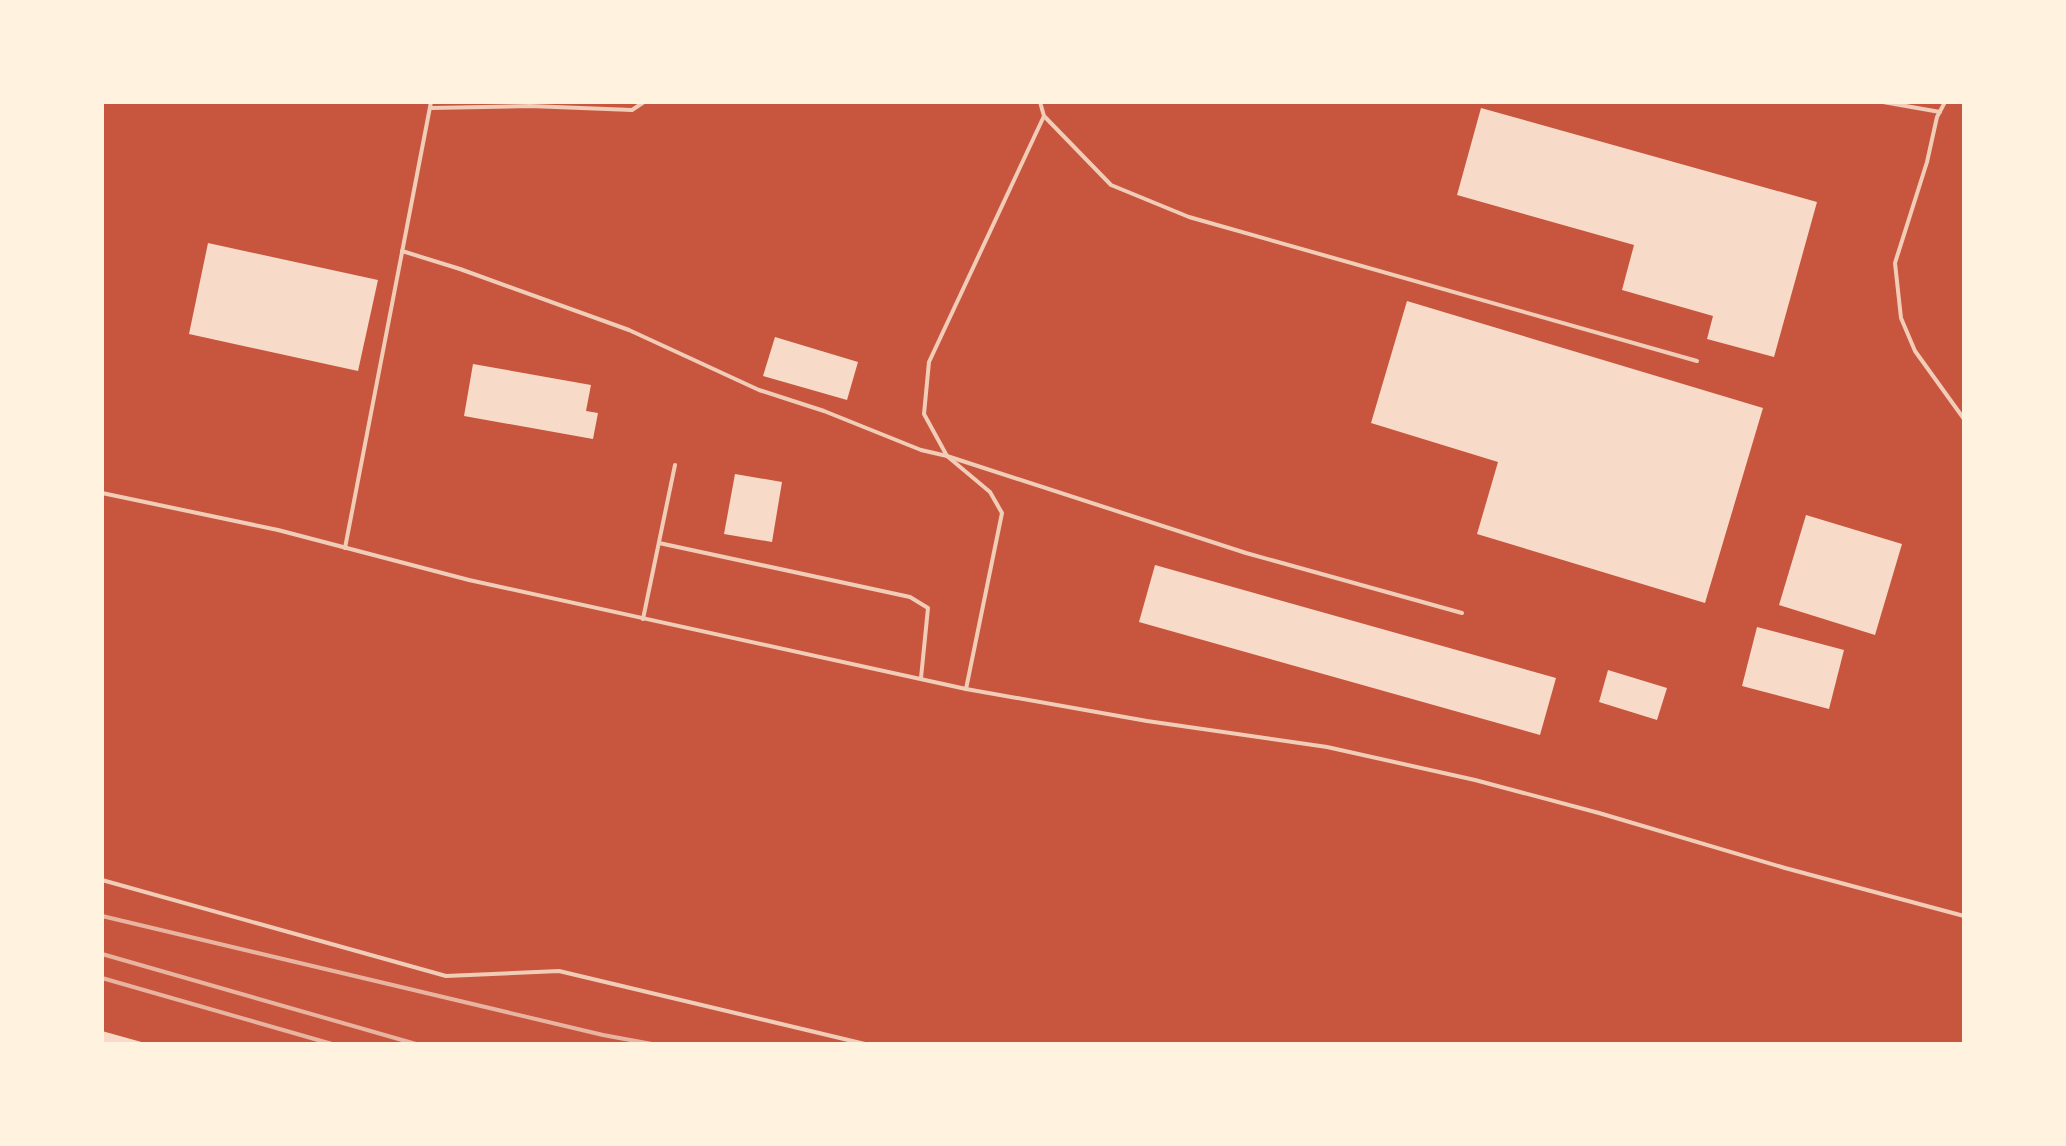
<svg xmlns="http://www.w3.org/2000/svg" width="2066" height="1146" font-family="'Roboto Condensed',sans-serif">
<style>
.building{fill:#f7dbc8}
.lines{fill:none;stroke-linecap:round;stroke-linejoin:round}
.service{stroke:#f1ccb7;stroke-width:4}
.rail{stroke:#e9b49f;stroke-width:4}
</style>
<rect width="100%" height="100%" fill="#c8553d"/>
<g class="building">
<polygon points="1481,108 1817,202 1774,357 1707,339 1713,316 1622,290 1634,245 1457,195"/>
<polygon points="208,243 378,280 358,371 189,334"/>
<polygon points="1407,301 1763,408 1705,603 1477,534 1498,462 1371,423"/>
<polygon points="775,337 858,362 847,400 763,376"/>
<polygon points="473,364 591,385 586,411 598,413 593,439 464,416"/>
<polygon points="735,474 782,482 772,542 724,534"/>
<polygon points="1806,515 1902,544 1875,635 1779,605"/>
<polygon points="1155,565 1556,678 1540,735 1139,622"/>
<polygon points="1757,627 1844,650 1829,709 1742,686"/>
<polygon points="1608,670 1667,688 1657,720 1599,702"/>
<polygon points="102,1031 145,1043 145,1044 102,1044"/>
</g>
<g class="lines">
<g class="service">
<polyline points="1040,102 1044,116 1111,185 1189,217 1697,361"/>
<polyline points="1883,102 1940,112"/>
<polyline points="1945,102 1937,117 1927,162 1895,263 1901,318 1915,351 1964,419"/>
<polyline points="431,108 530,106 632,110 644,102"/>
<polyline points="402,251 460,269 629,330 759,390 824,411 921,450 947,456 1246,553 1462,613"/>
<polyline points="102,493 278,530 469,580 966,689 1147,721 1327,747 1475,780 1599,813 1785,868 1964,916"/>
<polyline points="659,543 910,597 928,608 921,678"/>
<polyline points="345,548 431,102"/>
<polyline points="643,619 675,465"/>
<polyline points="966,689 1002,513 990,492 947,456 924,414 929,362 1044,116"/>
<polyline points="102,880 446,976 559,971 865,1044"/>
</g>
<g class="rail">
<polyline points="102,916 603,1035 652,1044"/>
<polyline points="102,954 416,1044"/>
<polyline points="102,978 332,1044"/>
</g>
</g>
<rect width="2066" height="1146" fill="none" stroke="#fff3e0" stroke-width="208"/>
</svg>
